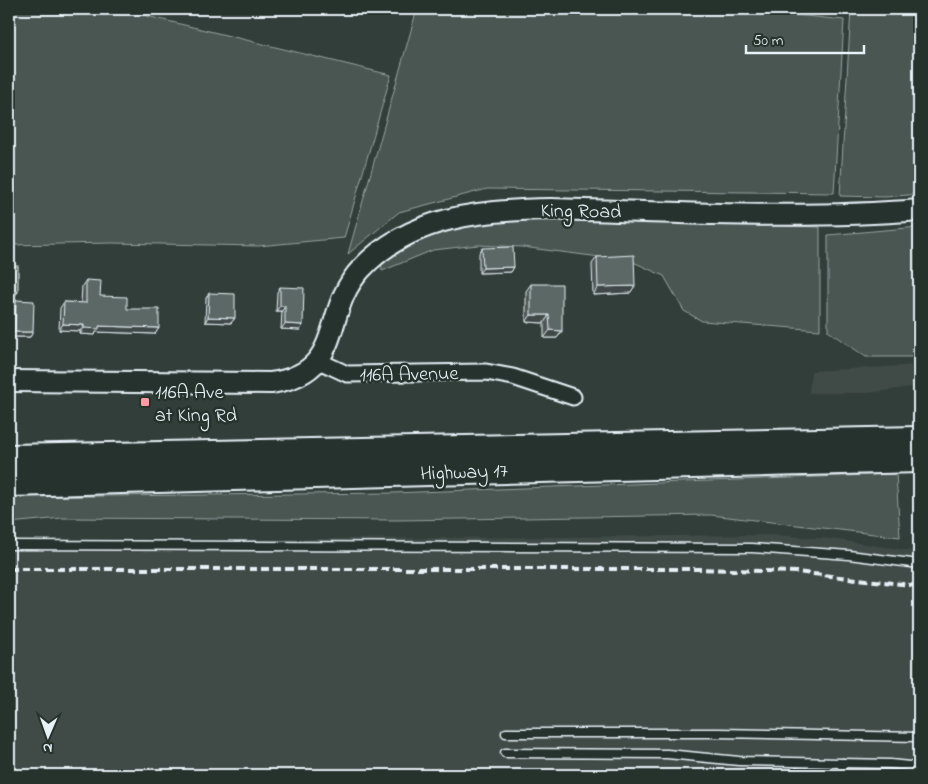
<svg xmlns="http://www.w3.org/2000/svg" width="928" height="784" font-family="'Indie Flower',sans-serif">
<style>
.built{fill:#3f4b46}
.green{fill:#495651;stroke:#98a4a4}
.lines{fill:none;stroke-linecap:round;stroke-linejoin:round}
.service-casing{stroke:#e8f1f8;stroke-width:11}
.minor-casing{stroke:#e8f1f8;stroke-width:19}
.tertiary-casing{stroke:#e8f1f8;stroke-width:24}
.trunk-casing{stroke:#e8f1f8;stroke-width:30}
.service{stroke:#26332d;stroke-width:8}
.minor{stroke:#26332d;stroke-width:15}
.tertiary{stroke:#26332d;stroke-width:20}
.trunk{stroke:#26332d;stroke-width:26}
.rail{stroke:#e8f1f8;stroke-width:4;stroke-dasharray:8 4;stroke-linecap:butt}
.wall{fill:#4f5957;stroke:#e8f1f8}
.shaded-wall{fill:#404947;stroke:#e8f1f8}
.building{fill:#5c6865;stroke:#e8f1f8}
.poi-dot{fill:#ff9aa2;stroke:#26332d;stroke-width:2}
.labels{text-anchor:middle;stroke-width:5;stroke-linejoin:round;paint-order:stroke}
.street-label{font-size:20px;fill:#e8f1f8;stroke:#26332d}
.poi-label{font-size:20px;fill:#e8f1f8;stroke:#26332d;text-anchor:start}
</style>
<rect width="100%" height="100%" fill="#323e39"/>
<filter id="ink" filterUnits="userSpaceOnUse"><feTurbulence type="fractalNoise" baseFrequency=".02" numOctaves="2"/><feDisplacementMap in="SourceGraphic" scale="10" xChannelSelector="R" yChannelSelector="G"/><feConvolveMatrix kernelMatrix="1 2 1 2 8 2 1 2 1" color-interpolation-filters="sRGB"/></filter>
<g filter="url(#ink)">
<g class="built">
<polygon points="919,365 919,385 912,387 869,393 809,393 811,371"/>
<polygon points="774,535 831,539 919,552 919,775 9,775 9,542"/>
</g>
<g class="green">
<polygon points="10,9 118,9 391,75 344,238 258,246 112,243 9,245"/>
<polygon points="417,9 739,9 844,20 834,193 487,189 399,212 348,254"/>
<polygon points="851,9 919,9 919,194 885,197 840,196"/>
<polygon points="588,219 820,227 820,330 702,321 684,311 664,276 631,261 522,247 478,245 433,250 382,271 381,260 426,235 484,221"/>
<polygon points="919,227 919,357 866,357 828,331 828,235"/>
<polygon points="896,474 900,537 711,515 397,520 62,518 9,523 9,497 392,493"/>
</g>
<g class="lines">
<g class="service-casing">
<g id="service">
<polyline points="9,545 752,548 849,555 919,564"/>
<polyline points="506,733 718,733 919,737"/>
<polyline points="505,753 667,754 739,761 890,764 919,767"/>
<polyline points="841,775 843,763"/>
</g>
</g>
<g class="minor-casing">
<polyline id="minor" points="319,361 347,374 486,372 513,377 573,397"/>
</g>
<g class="tertiary-casing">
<path id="tertiary" d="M9 381 271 383C347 372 320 313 361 269 410 216 483 210 551 209 673 212 797 220 919 210"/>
</g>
<g class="trunk-casing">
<g id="trunk">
<polyline points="9,458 919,440"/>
<polyline points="9,483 919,459"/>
</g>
</g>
<use href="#service" class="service"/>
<use href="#minor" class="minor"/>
<use href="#tertiary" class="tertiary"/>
<use href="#trunk" class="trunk"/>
<polyline class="rail" points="9,569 700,569 796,572 919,586"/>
</g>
<g class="wall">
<polygon points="482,248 514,267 511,272 479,273 479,253"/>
<polygon points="597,257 635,286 630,293 593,295 592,264"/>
<polygon points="86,280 100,296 127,309 159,328 155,334 96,332 95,335 80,334 80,331 59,330 60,308 64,302 81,303 82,286"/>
<polygon points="531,284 562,331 557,338 544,338 544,323 526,322 526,291"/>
<polygon points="280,287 303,325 300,330 281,329 282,311 276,311 277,292"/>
<polygon points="209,293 235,318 231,323 205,322 206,298"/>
<polygon points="16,300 33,332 30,337 11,337 12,305"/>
</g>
<g class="shaded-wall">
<polygon points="362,9 388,9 391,10 386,16"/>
<polygon points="514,267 511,272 479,273 483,268"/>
<polygon points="635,286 630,293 593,295 598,287"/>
<polygon points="9,292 18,292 14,297 9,297"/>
<polygon points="280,306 285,306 282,311 276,311"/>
<polygon points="531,315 549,315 544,323 526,322"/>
<polygon points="208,317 235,318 231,323 205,322"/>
<polygon points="63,324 84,325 80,331 59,330"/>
<polygon points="285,324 303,325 300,330 281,329"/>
<polygon points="99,326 159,328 155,334 96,332 95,335 80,334 84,328"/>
<polygon points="550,330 562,331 557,338 544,338"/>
<polygon points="15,332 33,332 30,337 11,337"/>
</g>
<g class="building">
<polygon points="513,247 514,267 483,268 482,248"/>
<polygon points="634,255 635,286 598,287 597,257"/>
<rect x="9" y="266" width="9" height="26"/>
<polygon points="86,280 101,281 100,296 127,297 127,309 159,309 159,328 99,326 99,329 84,328 84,325 63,324 64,302 86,303"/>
<polygon points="531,284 562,284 562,331 550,330 549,315 531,315"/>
<polygon points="280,287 304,288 303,325 285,324 285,306 280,306"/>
<polygon points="209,293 235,294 235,318 208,317"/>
<polygon points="16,300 34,301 33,332 15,332"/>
</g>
</g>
<rect class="poi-dot" x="140" y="397" width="10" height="10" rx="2.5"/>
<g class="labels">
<g class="street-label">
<text transform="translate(581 210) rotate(1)" y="7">King Road</text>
<text transform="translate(409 373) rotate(-1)" y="7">116A Avenue</text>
<text transform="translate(464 471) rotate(-2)" y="7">Highway 17</text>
</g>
<g class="poi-label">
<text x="155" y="398">116A Ave<tspan x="155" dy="23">at King Rd</tspan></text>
</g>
</g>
<rect width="928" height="784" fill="none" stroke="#26332d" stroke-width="30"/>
<rect x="15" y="15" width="898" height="754" fill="none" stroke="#e8f1f8" stroke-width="2" filter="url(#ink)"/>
<g transform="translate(48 736) rotate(182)" stroke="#26332d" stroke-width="4" paint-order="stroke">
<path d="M0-4L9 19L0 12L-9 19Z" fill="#e8f1f8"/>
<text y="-8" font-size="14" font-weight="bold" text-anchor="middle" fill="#e8f1f8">N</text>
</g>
<path d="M746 45v8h118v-8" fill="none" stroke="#e8f1f8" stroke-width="2.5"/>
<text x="753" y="45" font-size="15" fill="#e8f1f8" stroke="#26332d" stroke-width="4" paint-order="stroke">50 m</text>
</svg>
